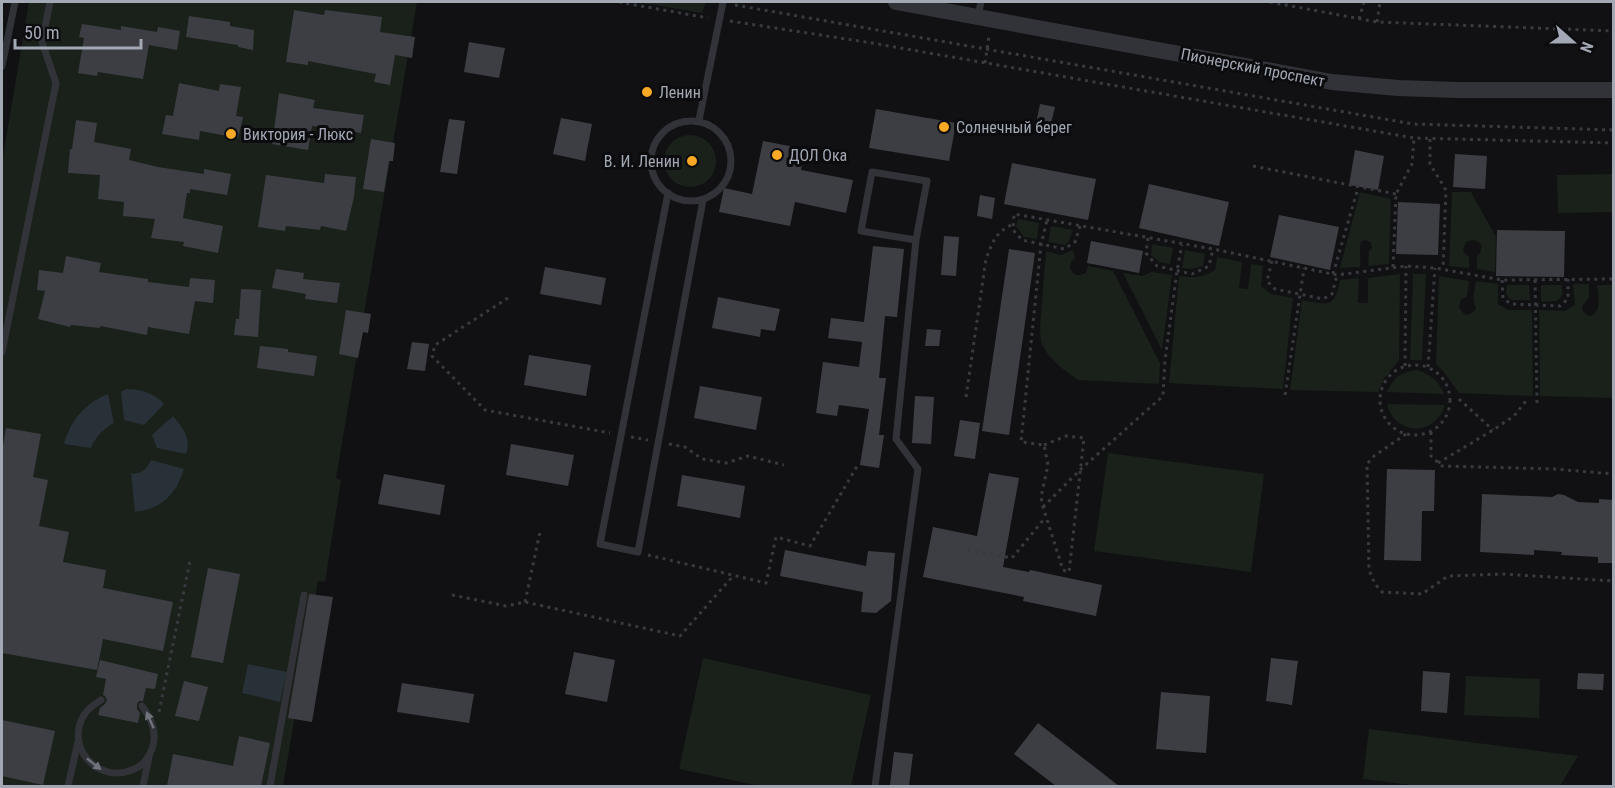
<svg xmlns="http://www.w3.org/2000/svg" width="1615" height="788" font-family="'Roboto Condensed',sans-serif">
<style>
.green{fill:#19211a}
.water{fill:#273137}
.building{fill:#3d3e43}
.lines{fill:none;stroke-linecap:round;stroke-linejoin:round}
.path{stroke:#383a3f;stroke-width:3;stroke-dasharray:3 4.5;stroke-linecap:butt}
.service{stroke:#323338;stroke-width:7}
.tertiary{stroke:#323338;stroke-width:16}
.oneway{fill:#70737c}
.poi-dot{fill:#f9a923;stroke:#0c0c0e;stroke-width:2}
.labels{text-anchor:middle;stroke-width:6;stroke-linejoin:round;paint-order:stroke}
.street-label{font-size:16px;fill:#a2a8b4;stroke:#0c0c0e}
.poi-label{font-size:16px;fill:#a2a8b4;stroke:#0c0c0e;text-anchor:start}
</style>
<rect width="100%" height="100%" fill="#111113"/>
<g class="green">
<polygon points="29,2 417,2 336,478 341,480 325,582 318,581 283,786 2,786 2,162"/>
<polygon points="637,2 706,2 702,13"/>
<circle cx="690" cy="161" r="26"/>
<polygon points="1613,174 1613,212 1558,213 1557,175"/>
<path d="M1360 192 1391 199 1389 264 1368 266 1369 251 1372 248 1371 243C1368 240 1365 239 1361 242 1359 249 1361 259 1360 267L1340 268Z"/>
<path d="M1452 192H1471L1496 237 1495 272 1477 269V256L1480 253 1482 246C1478 240 1473 239 1466 242L1463 250 1465 254 1469 257V268L1449 266Z"/>
<polygon points="1018,219 1039,223 1037,239 1024,237 1016,226"/>
<polygon points="1051,226 1073,230 1069,241 1065,245 1048,242"/>
<polygon points="1152,244 1173,248 1170,264 1159,262 1151,255"/>
<polygon points="1073,250 1075,258 1071,262 1070,269 1074,274 1080,275 1086,273 1088,266 1113,271 1160,363 1159,384 1078,380 1059,366 1047,353 1041,342 1040,327 1046,251 1061,255"/>
<polygon points="1185,250 1205,254 1203,266 1192,269 1182,268"/>
<path d="M1217 257 1242 262 1239 288 1248 289 1251 264 1263 266 1261 286 1271 294 1293 298 1283 389 1169 383 1179 276C1193 278 1203 278 1215 270Z"/>
<polygon points="1152,272 1172,275 1162,350 1123,273 1142,276"/>
<path d="M1400 274 1399 360 1384 379 1378 392 1290 390 1302 300C1328 304 1334 310 1340 280L1359 278 1358 303H1368V278Z"/>
<polygon points="1413,274 1426,274 1422,360 1410,360"/>
<polygon points="1439,276 1469,281 1467,296 1461,300 1459,307 1462,312 1466,315 1472,313 1476,309 1473,299 1476,281 1498,284 1498,304 1508,310 1532,310 1533,396 1459,393 1444,372 1436,364"/>
<path d="M1573 284H1589V298L1582 306 1583 311 1587 315 1591 316C1603 310 1598 296 1597 285H1613V398L1540 396 1539 310 1565 311 1575 305Z"/>
<polygon points="1507,285 1529,285 1530,300 1513,300 1508,298 1506,293"/>
<polygon points="1541,285 1562,285 1562,296 1557,301 1541,302"/>
<path d="M1417 370C1430 374 1438 380 1444 394L1387 392C1393 378 1401 371 1417 370Z"/>
<path d="M1387 404 1445 405C1435 437 1395 436 1387 404Z"/>
<polygon points="1108,453 1264,474 1251,572 1094,551"/>
<polygon points="703,658 871,695 851,786 760,786 679,769"/>
<polygon points="1466,676 1540,679 1539,718 1464,715"/>
<polygon points="1369,729 1578,756 1560,786 1419,786 1363,779"/>
</g>
<g class="water">
<path d="M126 389C140 389 155 393 164 404L144 425 124 420 121 392Z"/>
<path d="M108 394 114 423C103 429 96 436 91 448L64 444C71 420 85 403 108 394Z"/>
<path d="M173 416C182 426 192 440 186 454L157 448 152 435Z"/>
<path d="M151 460 184 469C176 494 162 509 135 512L131 473C140 475 147 469 151 460Z"/>
<polygon points="248,664 287,672 280,702 242,693"/>
</g>
<g class="building">
<polygon points="294,10 324,15 325,10 382,17 380,32 415,37 412,58 395,55 390,85 374,82 376,74 308,61 308,65 286,62"/>
<polygon points="189,16 230,22 230,26 254,30 253,50 238,47 238,45 186,37"/>
<polygon points="82,24 121,30 121,26 157,32 158,27 180,31 177,50 149,45 143,79 98,72 97,76 78,73 84,38 79,37"/>
<polygon points="469,42 505,48 499,78 464,72"/>
<polygon points="179,83 219,91 220,84 241,87 236,116 243,117 238,138 200,131 199,140 162,134 166,115 173,116"/>
<polygon points="279,93 315,100 313,108 364,115 361,133 312,126 308,150 272,144"/>
<polygon points="1040,104 1055,107 1049,131 1035,128"/>
<polygon points="876,109 956,123 949,161 869,148"/>
<polygon points="561,118 592,124 585,161 553,154"/>
<polygon points="449,119 465,121 457,174 440,172"/>
<polygon points="76,120 97,123 94,142 131,149 129,160 158,167 204,174 204,169 231,174 227,195 190,189 190,193 187,193 183,218 223,226 218,253 183,246 184,242 151,238 155,219 123,216 124,202 98,199 100,175 68,173 70,149 72,149"/>
<polygon points="371,139 395,143 393,161 389,161 384,192 363,189"/>
<polygon points="763,141 805,149 801,170 853,180 846,213 795,202 790,226 719,212 724,188 752,194"/>
<polygon points="1355,150 1384,156 1378,190 1349,185"/>
<polygon points="1455,154 1487,156 1485,189 1453,187"/>
<polygon points="1012,163 1096,179 1088,220 1004,204"/>
<polygon points="325,174 356,177 354,197 346,231 321,226 320,230 286,226 285,231 258,227 266,175 324,183"/>
<polygon points="1149,184 1229,202 1219,246 1139,228"/>
<polygon points="980,195 995,198 992,219 977,216"/>
<polygon points="1398,202 1440,204 1438,255 1396,254"/>
<polygon points="1279,215 1339,227 1330,270 1270,257"/>
<polygon points="1497,230 1565,231 1564,277 1496,276"/>
<polygon points="944,236 959,237 956,276 941,275"/>
<polygon points="1091,241 1143,251 1139,273 1087,263"/>
<polygon points="873,246 904,249 897,317 885,316 879,378 886,378 879,435 884,435 879,468 860,465 869,409 839,405 837,416 816,413 823,362 859,367 862,342 828,338 831,318 864,322"/>
<polygon points="1009,249 1035,253 1009,435 982,431"/>
<polygon points="66,256 101,263 99,272 148,279 148,282 189,287 190,278 215,280 213,303 195,301 189,334 148,327 147,335 100,326 100,328 71,325 70,327 38,319 45,291 37,290 39,270 63,273"/>
<polygon points="545,267 606,278 601,305 540,294"/>
<polygon points="276,269 304,273 303,279 340,283 337,303 305,299 306,294 272,288"/>
<polygon points="241,289 261,290 258,337 234,335 236,319 239,319"/>
<polygon points="718,297 780,309 775,331 761,329 760,337 712,328"/>
<polygon points="346,310 371,314 368,333 363,332 358,358 339,354"/>
<polygon points="927,329 941,330 939,346 925,346"/>
<polygon points="412,342 429,344 425,371 407,369"/>
<polygon points="260,346 288,349 288,352 317,356 314,376 257,368"/>
<polygon points="529,355 591,365 586,396 524,385"/>
<polygon points="700,386 762,397 756,430 694,418"/>
<polygon points="915,396 934,397 931,444 912,443"/>
<polygon points="960,420 980,423 975,459 954,456"/>
<polygon points="6,428 41,434 33,477 48,480 39,526 69,532 63,562 106,570 103,588 173,602 163,651 103,639 97,670 2,653 2,451"/>
<polygon points="511,444 574,455 568,486 506,475"/>
<polygon points="1387,469 1435,470 1434,511 1422,511 1421,561 1384,560"/>
<polygon points="989,473 1019,478 1003,567 1029,572 1030,570 1102,585 1096,616 1023,601 1024,597 923,577 933,527 977,536"/>
<polygon points="384,474 445,485 440,515 378,504"/>
<polygon points="682,475 745,486 740,518 677,506"/>
<polygon points="1482,494 1552,497 1558,494 1564,495 1578,502 1599,503 1599,499 1614,500 1614,563 1598,563 1598,557 1561,555 1562,552 1534,550 1534,555 1480,552"/>
<polygon points="785,550 866,566 868,551 895,553 891,601 876,613 861,612 863,592 780,576"/>
<polygon points="208,568 240,574 223,663 191,657"/>
<polygon points="309,594 333,597 312,722 288,718"/>
<polygon points="574,652 615,660 607,702 565,694"/>
<polygon points="1271,658 1298,661 1292,705 1266,701"/>
<polygon points="100,660 158,674 155,689 146,688 143,701 139,701 137,704 137,709 140,713 138,723 98,715 100,708 105,704 107,700 105,696 103,695 106,679 96,677"/>
<polygon points="1423,671 1450,673 1447,713 1421,711"/>
<polygon points="1578,673 1604,674 1603,690 1577,689"/>
<polygon points="184,681 208,687 199,721 175,716"/>
<polygon points="402,683 474,694 469,723 397,712"/>
<polygon points="1161,692 1210,696 1206,753 1156,749"/>
<polygon points="2,720 55,731 43,785 2,776"/>
<polygon points="1038,723 1119,786 1056,786 1014,754"/>
<polygon points="239,736 270,743 261,786 167,786 173,754 233,766"/>
<polygon points="894,752 913,754 909,786 890,785"/>
</g>
<g class="lines">
<g class="path">
<polyline points="619,2 708,18"/>
<polyline points="1270,2 1377,22 1614,31"/>
<polyline points="735,5 1413,124 1614,130"/>
<polyline points="1359,19 1364,2"/>
<polyline points="730,21 872,43 1414,138 1614,143"/>
<polyline points="1377,22 1380,2"/>
<polyline points="985,63 989,36"/>
<polyline points="1430,139 1430,164 1446,190 1443,269"/>
<polyline points="1253,166 1396,194"/>
<polyline points="1080,226 1075,242 1064,249 1022,240 1013,230 1014,214 1213,249 1337,275 1406,266 1435,268 1502,280 1614,279"/>
<polyline points="1148,238 1146,253 1157,266 1192,274 1209,266 1213,249"/>
<polyline points="1272,261 1267,281 1275,289 1323,299 1332,294 1337,275"/>
<polyline points="1393,267 1396,194 1412,164 1414,138"/>
<polyline points="1333,274 1358,188"/>
<polyline points="1502,280 1503,298 1511,304 1560,306 1568,299 1568,279"/>
<polyline points="1535,280 1537,403"/>
<polyline points="508,298 435,345 432,356 485,410 610,433"/>
<circle cx="1415" cy="400" r="35"/>
<polyline points="1405,366 1406,266"/>
<polyline points="1428,367 1435,268"/>
<polyline points="1285,395 1304,268"/>
<path d="M966 397 986 259C993 241 995 233 1013 224"/>
<polyline points="1459,399 1493,430"/>
<polyline points="1431,432 1431,456 1442,466 1554,469 1614,474"/>
<polyline points="1406,434 1374,456 1367,464 1369,570 1375,584 1382,592 1422,594 1448,576 1503,574 1614,581"/>
<polyline points="631,437 648,440"/>
<polyline points="669,444 685,447 702,459 726,463 748,456 784,465"/>
<polyline points="1044,445 1066,436 1084,438 1069,572 1063,570 1043,507 1041,497 1048,465 1044,445 1021,442 1041,245 1047,220"/>
<polyline points="1438,463 1493,430 1514,416 1526,401"/>
<polyline points="1043,507 1081,469 1163,396 1165,360 1177,271 1182,245"/>
<polyline points="968,550 1012,558 1045,518"/>
<polyline points="648,555 766,583 776,537 810,546 859,463"/>
<polyline points="452,595 506,606 525,602 680,636 734,575"/>
<polyline points="525,602 540,532"/>
<polyline points="159,712 190,561"/>
</g>
<g class="service">
<polyline points="978,16 981,2"/>
<polyline points="2,66 15,2"/>
<polyline points="699,120 723,2"/>
<circle cx="691" cy="161" r="40"/>
<polyline points="668,193 600,544 638,552 703,200"/>
<polyline points="2,352 56,83 42,42 50,2"/>
<path d="M101 700C95 704 88 708 84 715 65 746 96 782 129 771 140 768 148 760 152 749 158 733 152 719 142 706"/>
<polyline points="68,786 78,742"/>
<polyline points="143,786 149,757"/>
<polyline points="270,786 304,595"/>
<polyline points="875,786 918,469 896,439 916,240 927,181 872,172 861,231 916,240"/>
</g>
<polyline class="tertiary" points="896,2 1332,82 1398,88 1457,90 1614,90"/>
</g>
<defs><path id="oneway-solid" d="M-6-.8H1V-3.2L6.5 0L1 3.2V.8H-6Z" transform="scale(1.5)"/></defs>
<g class="oneway">
<use href="#oneway-solid" transform="translate(150 720) rotate(-114)"/>
<use href="#oneway-solid" transform="translate(94 764) rotate(38)"/>
</g>
<g class="poi-dot">
<circle cx="647" cy="92" r="6"/>
<circle cx="944" cy="127" r="6"/>
<circle cx="231" cy="134" r="6"/>
<circle cx="777" cy="155" r="6"/>
<circle cx="692" cy="161" r="6"/>
</g>
<g class="labels">
<g class="street-label">
<text transform="translate(1253 67) rotate(11)" y="6">Пионерский проспект</text>
</g>
<g class="poi-label">
<text x="659" y="98">Ленин</text>
<text x="956" y="133">Солнечный берег</text>
<text x="243" y="140">Виктория - Люкс</text>
<text x="789" y="161">ДОЛ Ока</text>
<text x="680" y="167" text-anchor="end">В. И. Ленин</text>
</g>
</g>
<rect width="1615" height="788" fill="none" stroke="#a2a8b4" stroke-width="6"/>
<g transform="translate(1573 42) rotate(111)" stroke="#0c0c0e" stroke-width="4.5" paint-order="stroke">
<path d="M0-4.5L10 22L0 15L-10 22Z" fill="#a2a8b4"/>
<text y="-9" font-size="16" font-weight="bold" text-anchor="middle" fill="#a2a8b4">N</text>
</g>
<path d="M15 39v9h126v-9" fill="none" stroke="#a2a8b4" stroke-width="3"/>
<text x="24" y="39" font-size="18" fill="#a2a8b4" stroke="#0c0c0e" stroke-width="4.5" paint-order="stroke">50 m</text>
</svg>
